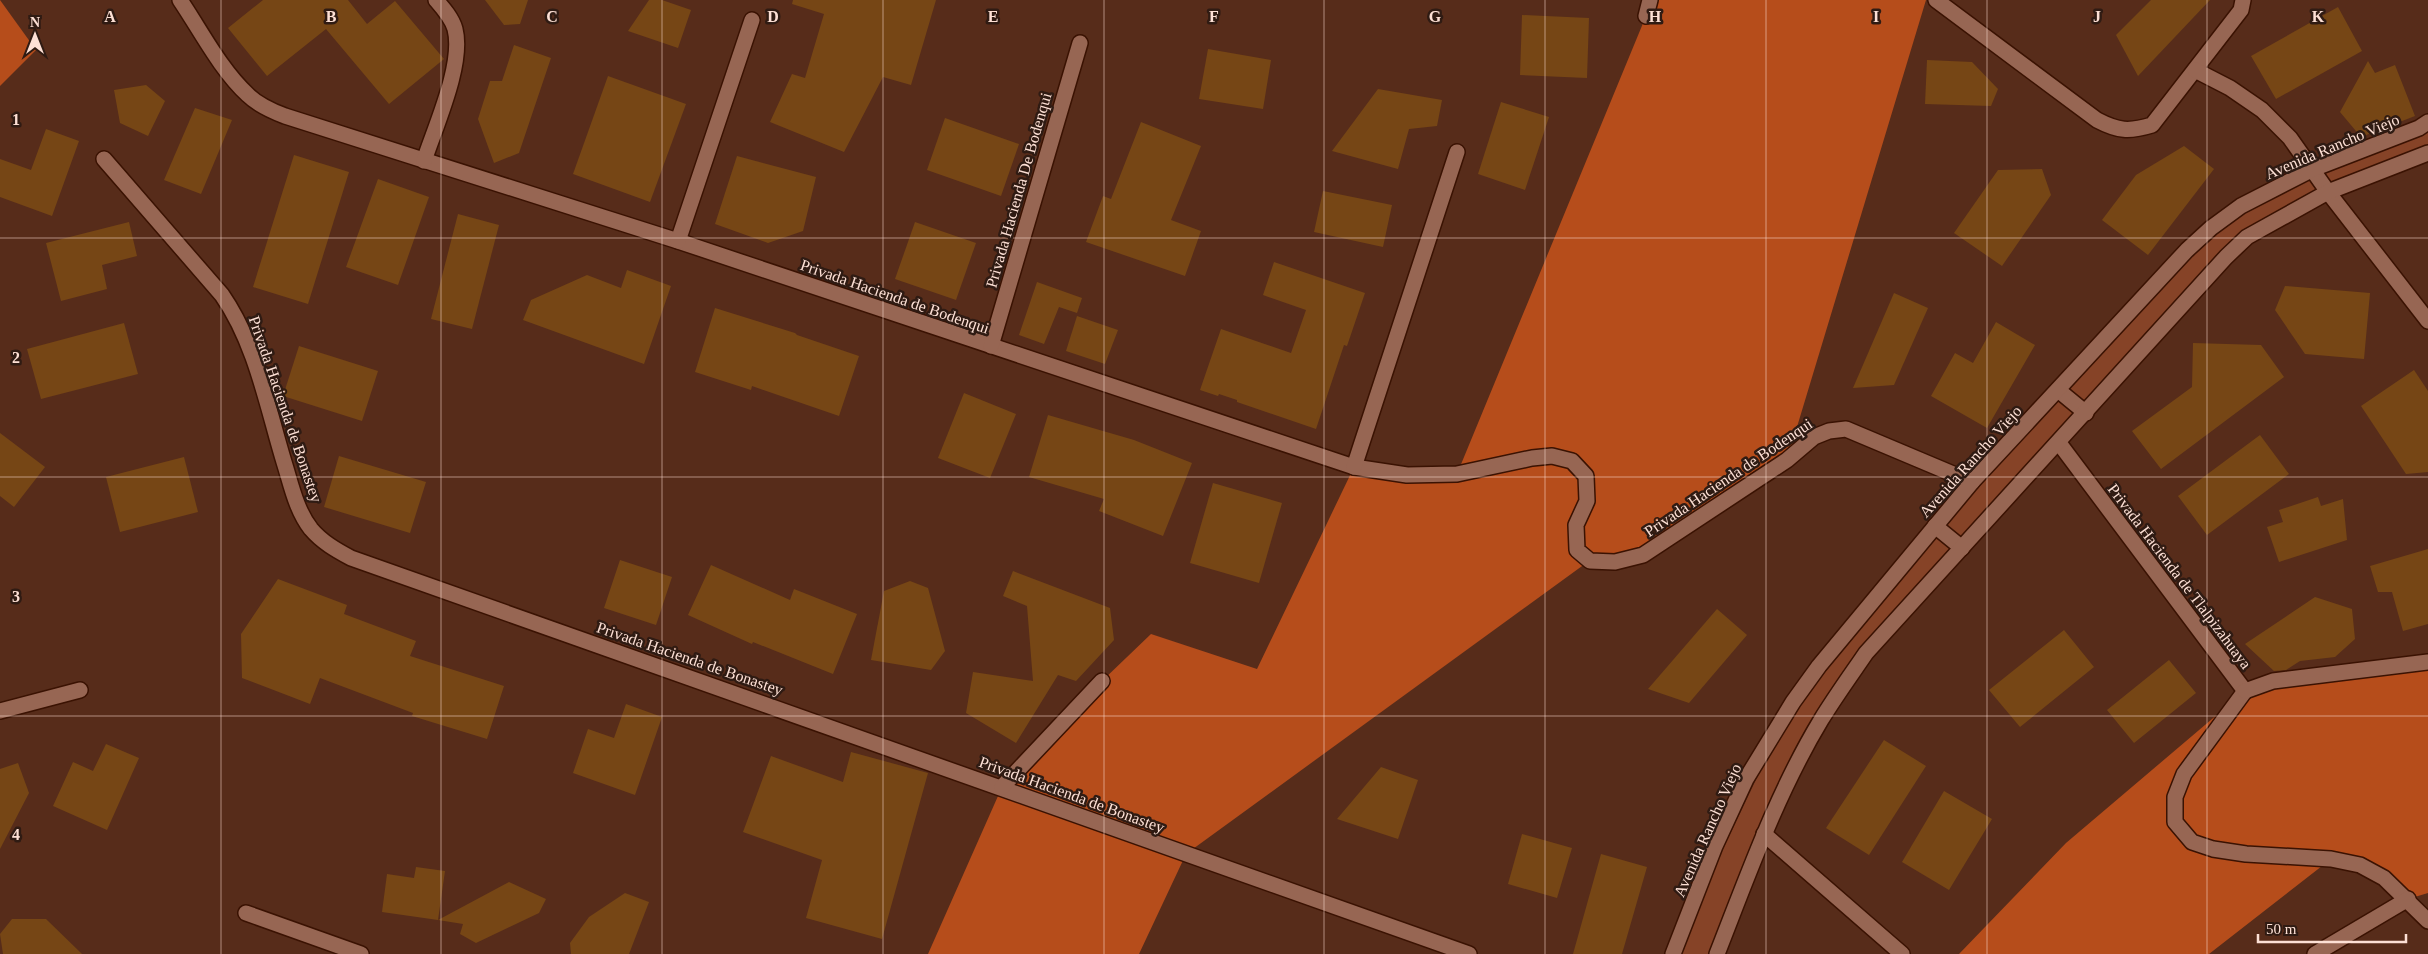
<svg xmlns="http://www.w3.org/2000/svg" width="2428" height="954" font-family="'Times New Roman',serif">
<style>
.green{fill:#864327}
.forest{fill:#b64d1b}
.building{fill:#764615}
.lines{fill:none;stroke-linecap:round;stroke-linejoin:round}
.minor-casing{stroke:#3a1202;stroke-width:18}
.minor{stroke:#976653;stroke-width:15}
.grid{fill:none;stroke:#fde0d5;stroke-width:1;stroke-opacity:0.55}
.labels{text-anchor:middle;stroke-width:5;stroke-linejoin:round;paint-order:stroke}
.street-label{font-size:16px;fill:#fde0d5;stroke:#2f1b13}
.grid-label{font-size:16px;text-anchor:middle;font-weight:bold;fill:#fde0d5;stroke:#2f1b13;stroke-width:5;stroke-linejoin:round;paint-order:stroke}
</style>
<rect width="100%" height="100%" fill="#572c1a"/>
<polygon class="green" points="2428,122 2428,153 2247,237 1867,653 1821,720 1717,954 1673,954 1793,702 1935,526 2187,250 2241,206"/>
<g class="forest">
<polygon points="0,0 36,50 0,86"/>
<polygon points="1650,0 1926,0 1787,460 1643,555 1589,561 1186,854 1139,954 928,954 1002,787 1102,681 1151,634 1257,669 1354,467 1457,474 1646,16"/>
<polygon points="2428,662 2428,893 2408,899 2384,878 2331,859 2209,954 1959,954 2066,843 2245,691"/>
</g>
<g class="building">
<polygon points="263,0 348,0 367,24 395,1 444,59 389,104 326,29 267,76 228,28"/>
<polygon points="485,0 528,0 520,24 504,25"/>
<polygon points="649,0 662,0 691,10 678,48 628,31"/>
<polygon points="793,0 936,0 911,85 883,77 844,152 770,122 792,74 805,78 824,14 792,4"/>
<polygon points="2151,0 2210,0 2138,76 2116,35"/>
<polygon points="2338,7 2362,51 2276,99 2251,56"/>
<polygon points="1522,15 1589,18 1587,78 1520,75"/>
<polygon points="514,45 551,58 519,153 494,163 478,119 490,81 502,81"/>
<polygon points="1208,49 1271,60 1263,109 1199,99"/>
<polygon points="1927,60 1972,62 1998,89 1991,106 1925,104"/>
<polygon points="2368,61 2375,73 2395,65 2415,116 2361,137 2340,112"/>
<polygon points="608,76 686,104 650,202 573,174"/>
<polygon points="146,85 165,101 148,136 120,123 114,90"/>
<polygon points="1378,89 1442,100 1437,126 1409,129 1398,169 1332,151"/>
<polygon points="1501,102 1549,117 1525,190 1478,174"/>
<polygon points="195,108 232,120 201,194 164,180"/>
<polygon points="945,118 1019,144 1001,196 927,170"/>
<polygon points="1141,122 1201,146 1171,220 1201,231 1185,276 1086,242 1103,196 1111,199"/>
<polygon points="46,129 79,141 52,216 0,197 0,159 31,170"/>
<polygon points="2184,146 2214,169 2148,255 2102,220 2136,175"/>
<polygon points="294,155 349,172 308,304 253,287"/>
<polygon points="737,156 816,177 803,231 768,243 715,224"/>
<polygon points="2042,169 2051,195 2002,266 1954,233 1998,170"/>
<polygon points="378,179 429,197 398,285 346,267"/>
<polygon points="1323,191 1392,205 1383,247 1314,232"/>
<polygon points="458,214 499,225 472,329 431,319"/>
<polygon points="129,222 137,256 102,265 107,289 61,301 46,243"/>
<polygon points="915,222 976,243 956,300 895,279"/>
<polygon points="1274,262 1365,293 1347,346 1344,345 1316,429 1237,402 1237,400 1219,394 1218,396 1200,390 1221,329 1291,353 1306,310 1263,295"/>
<polygon points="627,270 671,286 644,364 523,320 531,300 587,275 621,288"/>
<polygon points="1037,282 1082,298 1077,313 1059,307 1044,344 1019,335"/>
<polygon points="2285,286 2370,293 2364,359 2305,354 2275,310"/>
<polygon points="1894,293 1928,308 1894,385 1853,388"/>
<polygon points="715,308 795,333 797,335 859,356 839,416 752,386 751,390 695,372"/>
<polygon points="1077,316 1118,330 1105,364 1066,351"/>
<polygon points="1996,322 2035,345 1987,428 1931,396 1955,353 1973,363"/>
<polygon points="124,323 138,374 41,399 27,349"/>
<polygon points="2193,343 2261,345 2284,377 2161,469 2132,431 2192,387"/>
<polygon points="299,346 378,371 362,421 283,396"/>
<polygon points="2414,370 2428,391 2428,472 2406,474 2361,406"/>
<polygon points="964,393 1016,414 990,478 938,458"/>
<polygon points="1048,415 1134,440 1192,463 1163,536 1099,511 1104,499 1029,477"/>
<polygon points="0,433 45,467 14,507 0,496"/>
<polygon points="2260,435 2289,474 2207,535 2178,496"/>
<polygon points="339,456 426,482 410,533 324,507"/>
<polygon points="184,457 198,512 120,532 106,477"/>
<polygon points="1213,483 1282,503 1259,583 1190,563"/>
<polygon points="2318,497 2321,506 2343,499 2347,540 2279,562 2267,527 2283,522 2279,510"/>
<polygon points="2428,549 2428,624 2403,631 2392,592 2378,592 2370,566"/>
<polygon points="620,560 672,577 656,625 604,608"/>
<polygon points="711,565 790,600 794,589 857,614 833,674 753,642 752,644 688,615"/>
<polygon points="1013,571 1110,608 1114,640 1076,681 1058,675 1016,743 966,713 973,672 1033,681 1027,606 1003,596"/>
<polygon points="278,579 347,605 344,614 416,641 410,656 504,686 487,739 412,716 413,713 320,678 310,704 242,678 241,634"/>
<polygon points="910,581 928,588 945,651 931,670 871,660 884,591"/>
<polygon points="2315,597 2352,609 2355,639 2335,657 2300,661 2286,670 2274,671 2245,644"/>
<polygon points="1717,609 1747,635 1689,703 1648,689"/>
<polygon points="2064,630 2094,667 2020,727 1989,690"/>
<polygon points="2169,660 2196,693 2134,743 2107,710"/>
<polygon points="626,704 662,717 635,795 573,773 588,729 614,738"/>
<polygon points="1884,740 1926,766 1869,855 1826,828"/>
<polygon points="106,744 139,758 107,830 53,806 73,762 93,771"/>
<polygon points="851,752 928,773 882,939 806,918 822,860 743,832 771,756 843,782"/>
<polygon points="18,763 29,793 0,849 0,769"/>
<polygon points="1381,767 1418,780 1398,839 1337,819"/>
<polygon points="1944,791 1992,819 1949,890 1902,862"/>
<polygon points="1522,834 1572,848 1557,898 1508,884"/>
<polygon points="1601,854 1647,867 1622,954 1573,954"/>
<polygon points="416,867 445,871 438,920 382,912 387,874 414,878"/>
<polygon points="509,882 546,899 539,913 476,943 460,934 463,924 438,920"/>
<polygon points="625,893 649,902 629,954 571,954 570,943 589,917"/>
<polygon points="12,919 46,919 82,954 3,954 0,934"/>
</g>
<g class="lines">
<g class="minor-casing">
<g id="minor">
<path d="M180 0C201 31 220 69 248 95 258 105 272 111 285 116L678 241 1354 467 1407 475 1457 474 1532 458 1552 456 1572 461 1586 476 1587 501 1576 525 1577 550 1590 561 1615 562 1643 555 1787 460 1814 437 1829 431 1846 429 1972 482"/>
<path d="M1936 0 2097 120C2118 131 2129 132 2152 125L2241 10 2243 0"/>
<polyline points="1646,16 1650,0"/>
<polyline points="2195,70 2230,88 2262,110 2290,138 2328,192 2428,321"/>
<path d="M104 159 222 295C256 344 267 406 284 462 291 484 296 510 311 529 322 542 336 550 351 558L1469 954"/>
<path d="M424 161C435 127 464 64 455 29 452 18 443 8 436 0"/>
<polyline points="678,241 752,20"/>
<polyline points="991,346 1080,43"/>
<polyline points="2058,390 2086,413"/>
<polyline points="2059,443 2245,691"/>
<polyline points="1354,467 1457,152"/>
<polyline points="1935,526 1962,548"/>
<polyline points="2245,691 2184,774 2175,797 2175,822 2192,842 2213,849 2246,854 2331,859 2360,865 2384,878 2428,921"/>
<polyline points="2245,691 2273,681 2428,662"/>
<polyline points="0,711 80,690"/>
<polyline points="1002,787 1102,681"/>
<polyline points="1764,834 1902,954"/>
<polyline points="246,913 361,954"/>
<polyline points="1673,954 1715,846 1746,779 1793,702 1819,666 1972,482 2187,250 2211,228 2241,206 2313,169 2419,128 2428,122"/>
<path d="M1717 954C1748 875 1777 793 1821 720 1835 697 1851 675 1866 653L2226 257 2247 237 2328 192 2428 153"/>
<polyline points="2315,954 2408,899"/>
</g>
</g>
<use href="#minor" class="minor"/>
</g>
<path class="grid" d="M221 0V954M441 0V954M662 0V954M883 0V954M1104 0V954M1324 0V954M1545 0V954M1766 0V954M1987 0V954M2207 0V954M0 238H2428M0 477H2428M0 716H2428"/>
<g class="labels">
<g class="street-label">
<text transform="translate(2332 146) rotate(-23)" y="6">Avenida Rancho Viejo</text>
<text transform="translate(1018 190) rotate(-74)" y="6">Privada Hacienda De Bodenqui</text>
<text transform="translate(895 296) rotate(19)" y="6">Privada Hacienda de Bodenqui</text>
<text transform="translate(286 409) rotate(71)" y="6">Privada Hacienda de Bonastey</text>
<text transform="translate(1970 461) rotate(-48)" y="6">Avenida Rancho Viejo</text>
<text transform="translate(1728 477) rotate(-34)" y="6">Privada Hacienda de Bodenqui</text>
<text transform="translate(2180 576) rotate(53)" y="6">Privada Hacienda de Tlalpizahuaya</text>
<text transform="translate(690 658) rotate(19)" y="6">Privada Hacienda de Bonastey</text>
<text transform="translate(1072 794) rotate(20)" y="6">Privada Hacienda de Bonastey</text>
<text transform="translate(1707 830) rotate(-66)" y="6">Avenida Rancho Viejo</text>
</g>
</g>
<g class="grid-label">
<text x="110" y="22">A</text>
<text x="331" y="22">B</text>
<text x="552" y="22">C</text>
<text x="773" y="22">D</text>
<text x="993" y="22">E</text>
<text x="1214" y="22">F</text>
<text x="1435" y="22">G</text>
<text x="1655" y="22">H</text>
<text x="1876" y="22">I</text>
<text x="2097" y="22">J</text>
<text x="2318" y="22">K</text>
<text x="16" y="125">1</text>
<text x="16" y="363">2</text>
<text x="16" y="602">3</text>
<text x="16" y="840">4</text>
</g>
<g transform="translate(35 35)" stroke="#2f1b13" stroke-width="4" paint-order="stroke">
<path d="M0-4L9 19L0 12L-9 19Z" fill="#fde0d5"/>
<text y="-8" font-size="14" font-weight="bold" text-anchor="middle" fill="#fde0d5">N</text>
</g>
<path d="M2258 934v8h148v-8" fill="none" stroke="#fde0d5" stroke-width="2.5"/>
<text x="2266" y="934" font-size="15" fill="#fde0d5" stroke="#2f1b13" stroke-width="4" paint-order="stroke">50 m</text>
</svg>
